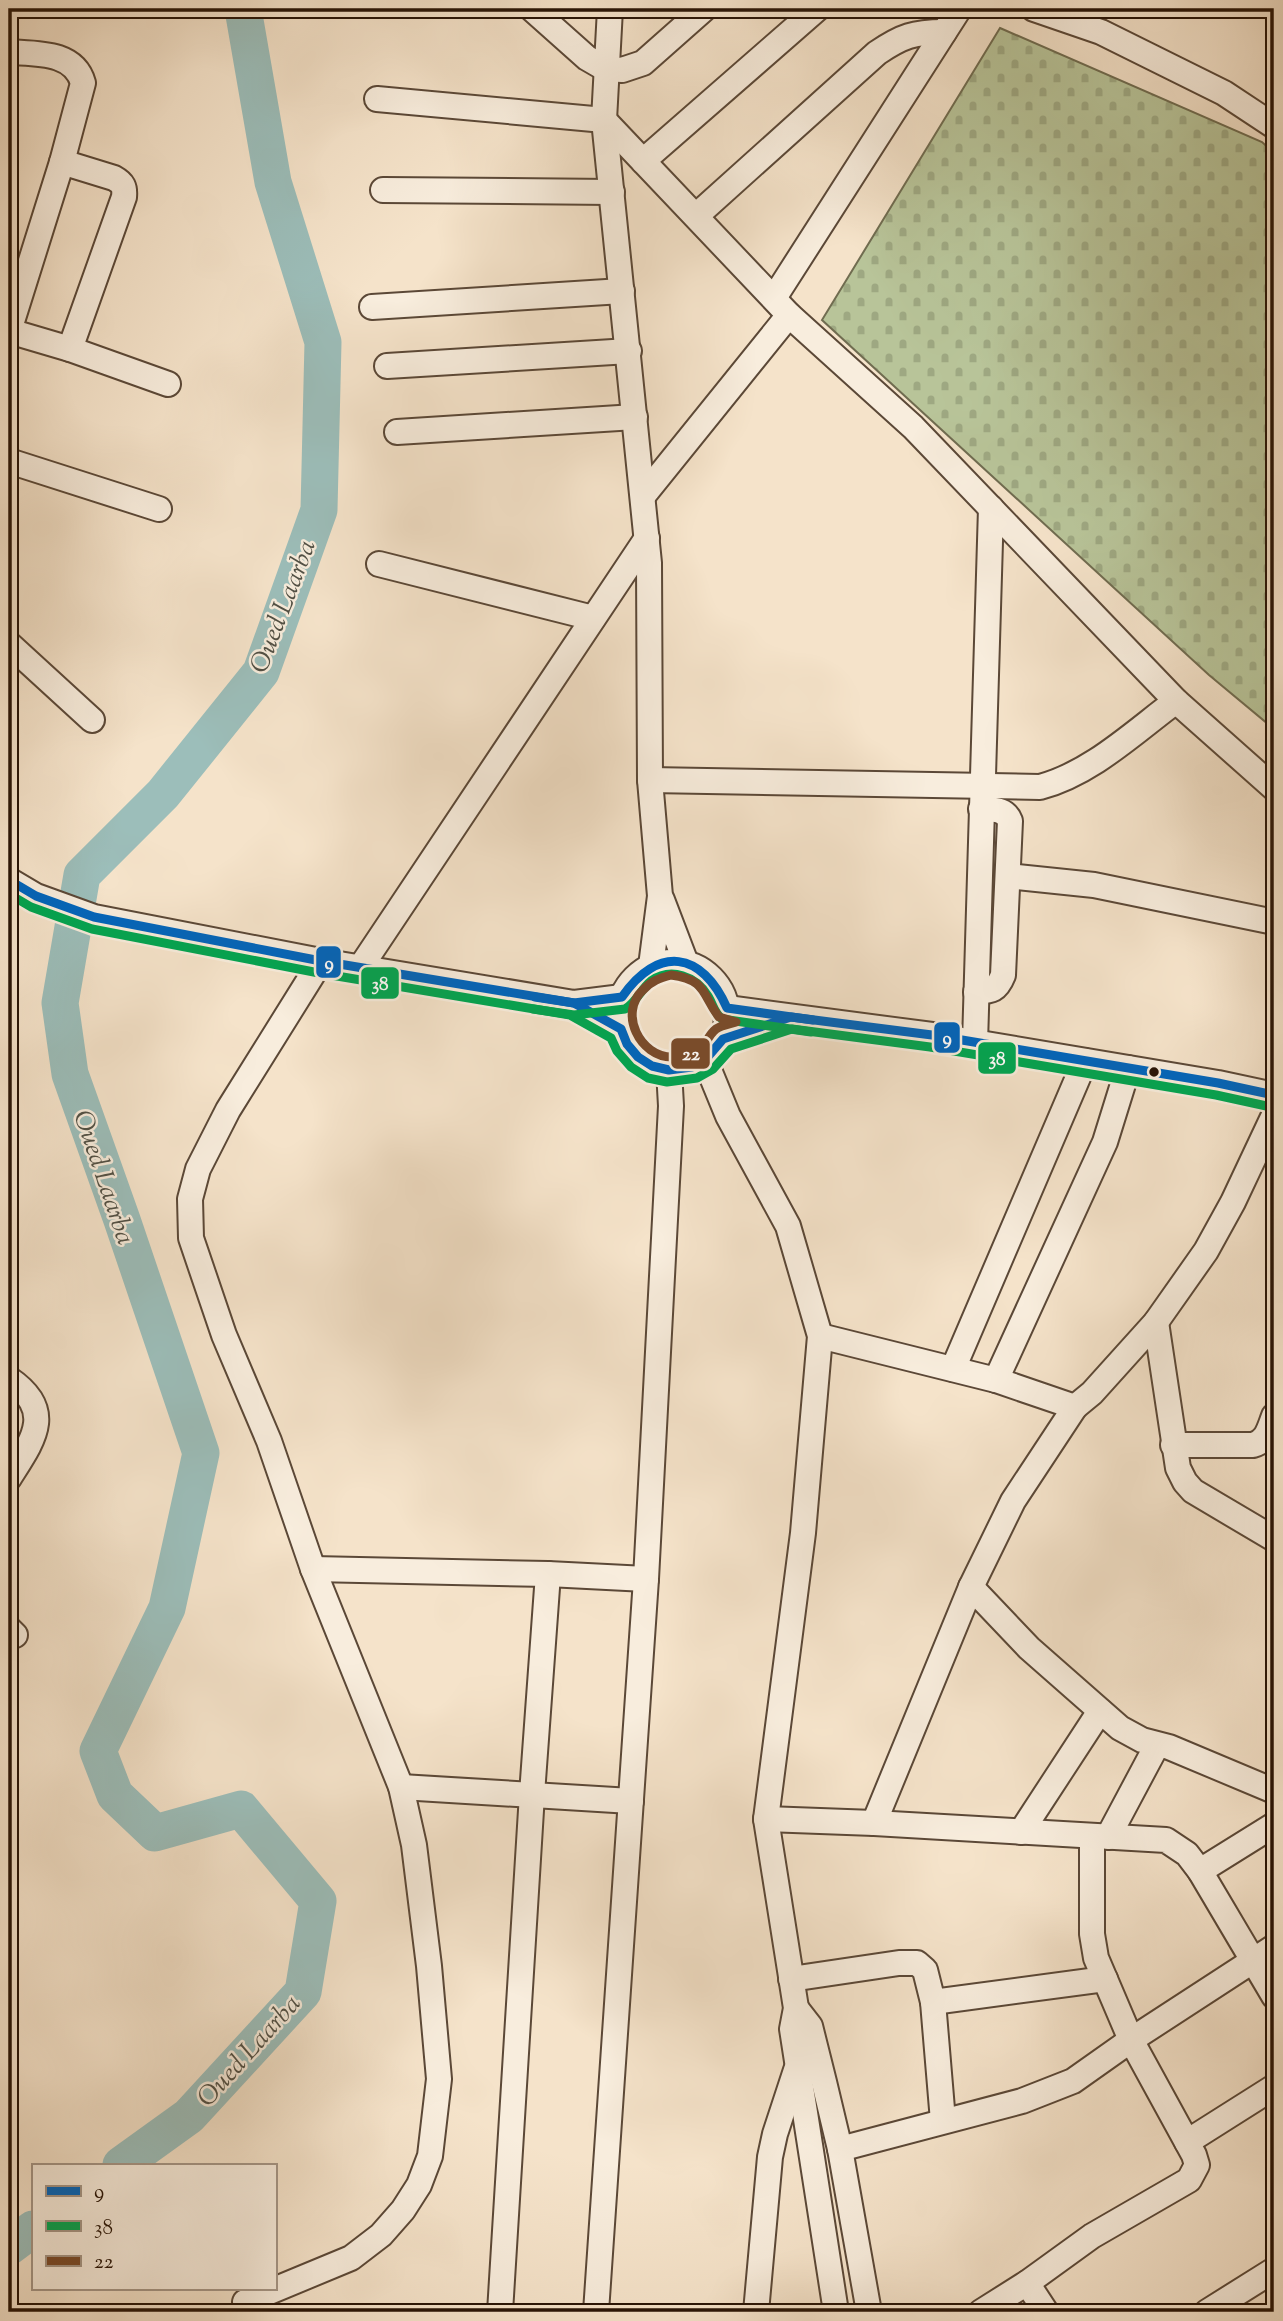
<svg xmlns="http://www.w3.org/2000/svg" width="1283" height="2321" font-family="'Sorts Mill Goudy',serif">
<style>
.cemetery{fill:url(#cemetery-stones);stroke:#706c50;stroke-width:2}
.lines{fill:none;stroke-linecap:round;stroke-linejoin:round}
.river{stroke:#9cbeba;stroke-width:37}
.minor-casing{stroke:#5b4837;stroke-width:28}
.minor{stroke:#f8eddd;stroke-width:24}
.bus-1-casing{stroke:#f8eddd;stroke-width:14}
.bus-2-casing{stroke:#f8eddd;stroke-width:14}
.bus-3-casing{stroke:#f8eddd;stroke-width:14}
.bus-1{stroke:#0065bd;stroke-width:9}
.bus-2{stroke:#00a651;stroke-width:9}
.bus-3{stroke:#7a4b2a;stroke-width:9}
.bus-dot{fill:#281406;stroke:#f8eddd;stroke-width:2.5}
.labels{text-anchor:middle;stroke-width:5;stroke-linejoin:round;paint-order:stroke}
.water-label{font-size:26px;font-style:italic;fill:#515045;stroke:#f8eddd}
.line-badge{stroke:#f8eddd;stroke-width:2.5}
.badge-label{font-size:19px;text-anchor:middle;font-weight:bold;fill:#fff}
</style>
<defs>
<pattern id="cemetery-stones" width="16" height="16" patternUnits="userSpaceOnUse" patternTransform="scale(1.75)"><rect width="16" height="16" fill="#b8c499"/><path d="M2 7V4a2 2 0 0 1 4 0v3zM10 15v-3a2 2 0 0 1 4 0v3z" fill="#9ea882"/></pattern>
</defs>
<rect width="100%" height="100%" fill="#f5e3ca"/>
<filter id="stains"><feTurbulence type="fractalNoise" baseFrequency=".00286" numOctaves="4"/><feColorMatrix values="0 0 0 0 .2 0 0 0 0 .09 0 0 0 0 .02 0 0 0 .5 -.17"/></filter>
<radialGradient id="worn" r=".72"><stop offset=".6" stop-color="#630" stop-opacity="0"/><stop offset="1" stop-color="#630" stop-opacity=".3"/></radialGradient>
<polygon class="cemetery" points="1000,28 1262,142 1274,153 1274,729 1209,675 822,320"/>
<g class="lines">
<g class="river">
<polyline points="121,2165 189,2116 303,1992 318,1901 241,1809 155,1833 115,1795 98,1751 167,1608 201,1453 122,1220 70,1074 60,1003 82,875 163,794 261,672 319,510 323,342 273,182 243,9"/>
<polyline points="9,2247 33,2229"/>
</g>
<g class="minor-casing">
<g id="minor">
<polyline points="532,9 587,58 606,69 622,70 643,63 704,9"/>
<polyline points="610,9 604,120 649,563 650,780 660,896 651,966"/>
<polyline points="1034,9 1101,32 1224,93 1274,126"/>
<path d="M9 52C36 54 74 51 83 83L62 162 9 331"/>
<polyline points="377,99 604,120 789,315 913,427 1176,701 1274,788"/>
<polyline points="643,161 817,9"/>
<path d="M62 162 114 178C123 183 125 187 124 197L70 349"/>
<polyline points="383,190 612,192"/>
<path d="M696 216 877 53C902 36 914 32 944 32"/>
<polyline points="774,298 959,9"/>
<polyline points="372,307 622,291"/>
<polyline points="9,331 70,349 168,384"/>
<polyline points="387,366 629,351"/>
<polyline points="397,432 635,417"/>
<polyline points="9,461 159,509"/>
<polyline points="643,496 789,315"/>
<polyline points="379,564 593,618"/>
<polyline points="9,644 92,720"/>
<path d="M650 780 1040 787C1092 773 1134 732 1176 701"/>
<polyline points="1008,876 1094,885 1274,922"/>
<polyline points="9,880 36,896 94,917 321,961 574,1003 622,997"/>
<polyline points="662,900 686,963"/>
<circle cx="673" cy="1016" r="54"/>
<polyline points="360,968 647,538"/>
<path d="M976 992C992 991 997 990 1003 975L1010 821C1005 808 993 810 981 809"/>
<polyline points="727,1008 932,1035 1218,1083 1274,1095"/>
<polyline points="723,1039 786,1019"/>
<polyline points="975,1043 991,508"/>
<polyline points="705,1060 728,1116 788,1226 820,1336 803,1533 766,1819 796,2008 792,2029 836,2312"/>
<polyline points="1156,1322 1178,1468 1185,1482 1193,1491 1274,1539"/>
<polyline points="820,1336 996,1380 1075,1407 1092,1393 1156,1322 1206,1251 1233,1202 1274,1115"/>
<polyline points="953,1369 1085,1061"/>
<path d="M9 1379C56 1411 33 1440 9 1478"/>
<polyline points="996,1380 1105,1142 1128,1068"/>
<path d="M1173 1445H1253C1267 1441 1269 1429 1274 1416"/>
<polyline points="313,1569 548,1574 646,1579"/>
<polyline points="971,1587 1029,1648 1120,1728 1142,1740 1169,1747 1274,1791"/>
<polyline points="9,1629 15,1635"/>
<polyline points="401,1787 631,1801"/>
<polyline points="766,1819 874,1823 1166,1840 1187,1854 1200,1871 1274,1996"/>
<polyline points="874,1823 971,1587 1013,1501 1075,1407"/>
<polyline points="1021,1832 1100,1711"/>
<polyline points="1108,1837 1157,1745"/>
<polyline points="1200,1871 1274,1825"/>
<polyline points="791,1979 899,1963 917,1963 925,1970 933,2002"/>
<polyline points="796,2008 810,2026 824,2082 840,2149 869,2312"/>
<polyline points="943,2121 933,2002 1105,1979"/>
<polyline points="1187,2142 1274,2087"/>
<polyline points="840,2149 1022,2101 1073,2081 1131,2040 1274,1947"/>
<polyline points="1027,2283 1046,2312"/>
<polyline points="245,2302 351,2258 381,2235 403,2210 419,2185 430,2156 439,2079 429,1966 414,1845 401,1787 313,1569 269,1441 224,1335 191,1238 190,1199 198,1169 228,1110 321,961"/>
<polyline points="500,2312 532,1794 548,1574"/>
<polyline points="596,2312 646,1579 671,1106 669,1070"/>
<polyline points="756,2312 770,2157 775,2134 796,2070"/>
<polyline points="981,2312 1027,2283 1092,2236 1189,2180 1197,2165 1194,2155 1131,2040 1096,1958 1092,1934 1092,1837"/>
<polyline points="1207,2312 1274,2270"/>
</g>
</g>
<use href="#minor" class="minor"/>
<g class="bus-1-casing">
<g id="bus-1">
<polyline points="9,880 36,896 94,917 321,961 574,1003 621,1029 627,1044 638,1057 652,1066 669,1070 692,1067 705,1060 723,1039 791,1017 932,1035 1218,1083 1274,1095"/>
<path d="M535 997 574 1003 622 997C658 945 702 951 727 1008L813 1020"/>
</g>
</g>
<g class="bus-2-casing">
<g id="bus-2">
<polyline points="9,894 31,907 92,929 319,973 570,1015 611,1038 617,1051 631,1067 648,1078 667,1082 697,1078 713,1069 731,1049 792,1029 930,1047 1216,1095 1271,1107"/>
<path d="M533 1009 574 1015 625 1009C636 1003 641 989 651 981 671 967 696 976 708 996 713 1004 714 1013 722 1019L811 1032"/>
</g>
</g>
<g class="bus-3-casing">
<path id="bus-3" d="M671 975C707 980 701 993 719 1017L736 1022C730 1024 722 1025 716 1029 711 1033 709 1037 706 1042 699 1052 685 1057 672 1057 640 1057 618 1013 643 990 651 981 660 978 671 975Z"/>
</g>
<use href="#bus-1" class="bus-1"/>
<use href="#bus-2" class="bus-2"/>
<use href="#bus-3" class="bus-3"/>
</g>
<circle class="bus-dot" cx="1154" cy="1072" r="6"/>
<g class="labels">
<g class="water-label">
<text transform="translate(282 606) rotate(-69)" y="9">Oued Laarba</text>
<text transform="translate(105 1177) rotate(71)" y="9">Oued Laarba</text>
<text transform="translate(248 2050) rotate(-48)" y="9">Oued Laarba</text>
</g>
</g>
<g class="line-badge">
<rect x="315" y="945" width="27" height="34" rx="7" fill="#0065bd"/>
<rect x="360" y="966" width="40" height="34" rx="7" fill="#00a651"/>
<rect x="933" y="1021" width="28" height="33" rx="7" fill="#0065bd"/>
<rect x="670" y="1037" width="41" height="33" rx="7" fill="#7a4b2a"/>
<rect x="977" y="1041" width="40" height="34" rx="7" fill="#00a651"/>
</g>
<g class="badge-label">
<text x="329" y="969">9</text>
<text x="380" y="990">38</text>
<text x="947" y="1044">9</text>
<text x="691" y="1060">22</text>
<text x="997" y="1065">38</text>
</g>
<rect width="1283" height="2321" fill="none" stroke="#f5e3ca" stroke-width="35"/>
<rect x="10" y="10" width="1262" height="2300" fill="none" stroke="#281406" stroke-width="3.5"/>
<rect x="18" y="18" width="1248" height="2286" fill="none" stroke="#281406" stroke-width="2"/>
<rect x="32" y="2164" width="245" height="126" fill="#f8eddd" stroke="#a59687" stroke-width="2"/>
<rect x="46" y="2186" width="35" height="10" fill="#0065bd" stroke="#a59687" stroke-width="2"/>
<text x="94" y="2198" font-size="21" fill="#281406">9</text>
<rect x="46" y="2221" width="35" height="10" fill="#00a651" stroke="#a59687" stroke-width="2"/>
<text x="94" y="2234" font-size="21" fill="#281406">38</text>
<rect x="46" y="2256" width="35" height="10" fill="#7a4b2a" stroke="#a59687" stroke-width="2"/>
<text x="94" y="2268" font-size="21" fill="#281406">22</text>
<rect width="100%" height="100%" filter="url(#stains)"/>
<rect width="100%" height="100%" fill="url(#worn)"/>
</svg>
